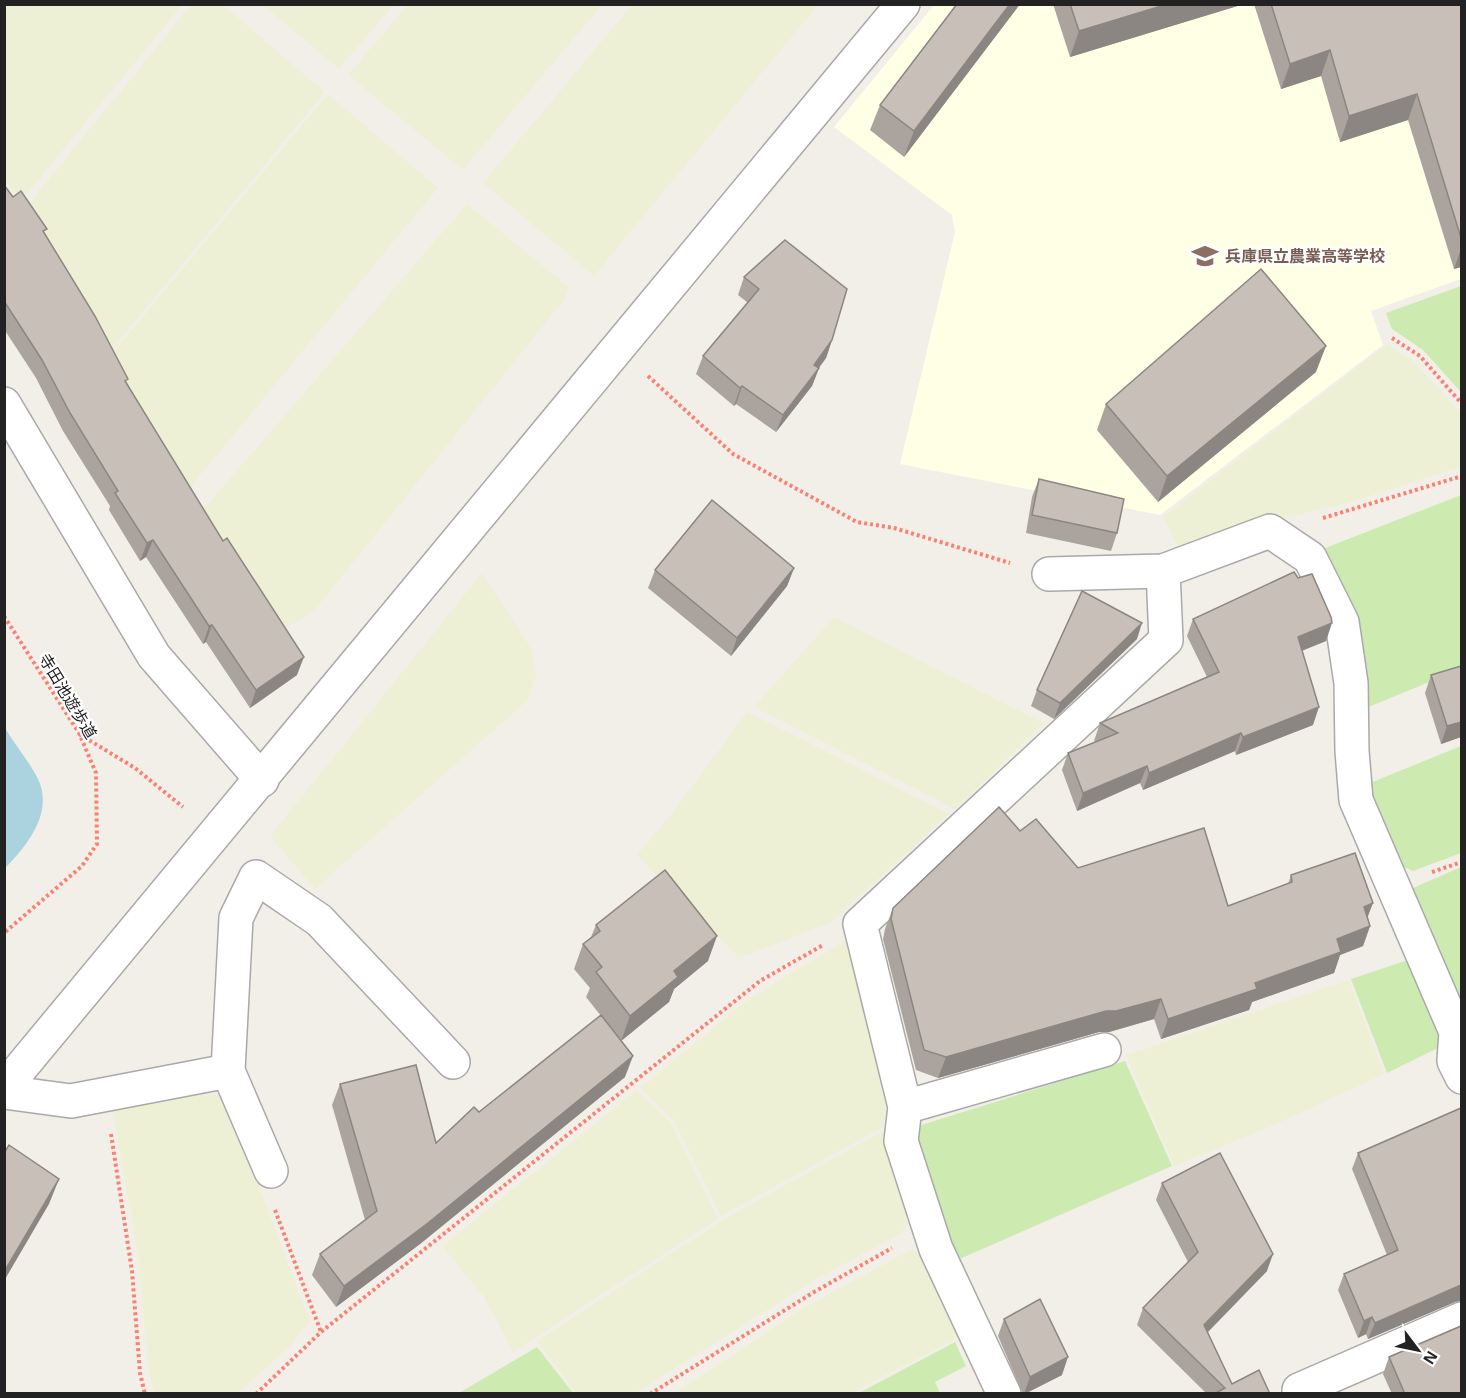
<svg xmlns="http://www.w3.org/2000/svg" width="1466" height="1398" font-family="Arial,'Noto Sans JP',sans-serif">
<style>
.education{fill:#ffffe5}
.farmland{fill:#eef0d5}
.grass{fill:#cdebb0}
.water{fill:#aad3df}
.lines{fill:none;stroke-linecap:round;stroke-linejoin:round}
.minor-casing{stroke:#a9a9a9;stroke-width:36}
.path{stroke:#fa8072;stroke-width:4;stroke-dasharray:3 3;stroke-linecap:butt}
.minor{stroke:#fff;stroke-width:33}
.wall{fill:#aba49e}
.shaded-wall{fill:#8b8681}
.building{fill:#c7bfb8;stroke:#8b8681;stroke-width:1.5}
.labels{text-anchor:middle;stroke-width:4.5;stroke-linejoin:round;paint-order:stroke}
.education-label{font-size:16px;font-weight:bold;fill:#785e54;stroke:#fff;text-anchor:start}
.street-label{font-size:16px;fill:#222;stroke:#fff}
</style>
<rect width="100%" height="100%" fill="#f2efe9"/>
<polygon class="education" points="934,5 1461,5 1461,279 1371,311 1383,345 1160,515 900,464 955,232 952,215 834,127"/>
<g class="farmland">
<polygon points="5,5 182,5 21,201 5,180"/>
<polygon points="191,5 223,5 325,92 110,352 103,328 26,207"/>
<polygon points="263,5 393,5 339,69"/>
<polygon points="407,5 407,4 602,5 463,170 348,75"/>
<polygon points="632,5 818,5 594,276 483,183"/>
<polygon points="328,94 438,188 188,490 137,414 112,354"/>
<polygon points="467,204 570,288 563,301 315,610 278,633 201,512"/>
<polygon points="1387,344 1414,362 1461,413 1461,467 1345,504 1245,527 1180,550 1163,517"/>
<polygon points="482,573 532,650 536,677 528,700 315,889 270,836"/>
<polygon points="834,617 1044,723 955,809 754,707"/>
<polygon points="747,712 949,814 830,923 739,958 637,855 672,813"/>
<polygon points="850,938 888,1104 883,1127 721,1216 674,1120 640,1088 750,998"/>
<polygon points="1349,980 1384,1074 1277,1124 1174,1166 1126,1055"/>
<polygon points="637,1090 671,1123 718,1219 513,1352 484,1297 442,1246"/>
<polygon points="181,1095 224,1095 310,1321 288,1348 238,1393 155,1393 148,1370 139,1264 113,1112 127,1104"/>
<polygon points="885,1130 896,1143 911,1214 902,1233 818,1278 636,1393 576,1393 537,1341 726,1218"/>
<polygon points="910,1250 931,1254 965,1333 953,1341 868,1384 854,1393 673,1394 803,1308"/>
</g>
<g class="grass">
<polygon points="1461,286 1462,286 1461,392 1423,350 1392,329 1386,313"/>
<polygon points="1461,495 1461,669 1366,708 1315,552"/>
<polygon points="1461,746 1461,853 1413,871 1397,864 1365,785"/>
<polygon points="1461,867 1461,1019 1406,891"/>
<polygon points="1411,959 1446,1037 1440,1047 1387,1073 1351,979"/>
<polygon points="1125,1061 1172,1166 955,1261 921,1177 915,1127"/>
<polygon points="955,1342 966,1366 935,1382 940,1393 859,1393"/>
<polygon points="537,1347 573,1393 459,1393"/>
</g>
<path class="water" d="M5 728C15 745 29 761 38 779 54 812 27 846 5 868Z"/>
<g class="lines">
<g class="minor-casing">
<g id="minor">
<polyline points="4,404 154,656 262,780"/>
<polyline points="1049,574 1163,571 1270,531 1310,558 1342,622 1351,683 1352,751 1356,800 1456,1032 1454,1061 1462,1077"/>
<polyline points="4,1088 903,4"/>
<polyline points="4,1092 71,1101 228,1071"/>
<polyline points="905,1107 1104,1050"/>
<polyline points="271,1171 228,1071 236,918 256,877 319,920 453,1062"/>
<polyline points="1004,1394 936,1249 901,1141 905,1107 860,924 1166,640 1163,571"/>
<polyline points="1300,1394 1299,1390 1462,1319"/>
</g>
</g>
<g class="path">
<polyline points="1392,338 1420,356 1462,404"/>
<polyline points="648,376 733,454 857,522 894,528 1010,563"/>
<polyline points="1323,518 1462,476"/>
<polyline points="4,616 79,733 96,773 97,844 82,866 4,933"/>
<polyline points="79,734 135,768 183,807"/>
<polyline points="1432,872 1462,862"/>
<polyline points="111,1134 132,1271 140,1373 145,1394"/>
<polyline points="275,1210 321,1332"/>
<polyline points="256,1394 321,1332 760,981 823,945"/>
<polyline points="650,1394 814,1292 892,1248"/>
</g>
<use href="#minor" class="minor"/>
</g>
<g class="wall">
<polygon points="957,4 1020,4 904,157 870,130 880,105"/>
<polygon points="1053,4 1244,4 1070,57"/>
<polygon points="1254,4 1461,4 1461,267 1454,269 1408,120 1340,142 1321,76 1281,89"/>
<polygon points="4,185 13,197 45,234 127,383 297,675 250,708 206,642 203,644 146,557 140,561 109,510 110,506 63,431 36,378 4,329"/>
<polygon points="744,277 832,340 826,358 819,368 812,386 776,432 736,404 734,406 696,374 703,356 748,303 738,295"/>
<polygon points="1316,372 1158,502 1097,430 1106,404"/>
<polygon points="1039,479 1117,533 1111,551 1026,533 1032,497"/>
<polygon points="794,568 787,586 731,656 648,588 655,570"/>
<polygon points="1193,619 1326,641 1302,650 1313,725 1236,755 1235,751 1143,790 1140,783 1077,811 1062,770 1068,753 1096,742 1094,741 1100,723 1207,677 1187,636"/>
<polygon points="1137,639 1054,719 1031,706 1037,690"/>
<polygon points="1431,675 1461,737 1441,744 1425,693"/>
<polygon points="1020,831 1078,868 1228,906 1288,884 1291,875 1368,917 1370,926 1363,946 1340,955 1334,973 1252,1002 1249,1010 1161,1039 1154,1019 1109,1032 1099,1032 938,1078 916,1070 883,939 885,929 893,908"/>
<polygon points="596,925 708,961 674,989 669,1002 621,1041 625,1077 420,1244 336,1307 312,1275 320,1254 365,1220 332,1105 340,1084 436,1143 479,1112 601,1016 586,997 590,988 574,969 583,944 591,937"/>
<polygon points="1358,1153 1455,1302 1368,1339 1366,1334 1358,1338 1338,1290 1344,1274 1387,1255 1352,1169"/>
<polygon points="1162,1183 1267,1271 1208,1332 1232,1384 1270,1394 1207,1394 1137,1325 1143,1308 1188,1262 1156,1200"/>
<polygon points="1004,1319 1062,1375 1025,1394 1023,1394 998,1336"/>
<polygon points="1389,1357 1461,1394 1392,1394 1383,1374"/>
</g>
<g class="shaded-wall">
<polygon points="1010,4 1020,4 904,157 914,131"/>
<polygon points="1168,4 1244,4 1070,57 1079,31"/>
<polygon points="1330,50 1321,76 1281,89 1290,64"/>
<polygon points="1417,94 1408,120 1340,142 1349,116"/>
<polygon points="1461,249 1461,267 1454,269"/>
<polygon points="832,340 826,358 807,383 814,365"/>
<polygon points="1326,346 1316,372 1158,502 1167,476"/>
<polygon points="819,368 812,386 776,432 783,415"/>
<polygon points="742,386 736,404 734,406 740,388"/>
<polygon points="153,540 146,557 140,561 147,543"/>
<polygon points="794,568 787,586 731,656 737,638"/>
<polygon points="1142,623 1137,639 1054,719 1060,703"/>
<polygon points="1332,623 1326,641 1292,655 1298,637"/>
<polygon points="212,625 206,642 203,644 209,626"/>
<polygon points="304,657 297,675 250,708 256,690"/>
<polygon points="1319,707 1313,725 1236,755 1243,737"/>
<polygon points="1461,722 1461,737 1441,744 1447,726"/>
<polygon points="1241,733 1235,751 1143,790 1149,773"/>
<polygon points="1147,766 1140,783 1077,811 1083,793"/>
<polygon points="1373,903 1365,924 1364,907"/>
<polygon points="1370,926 1363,946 1340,955 1334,973 1252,1002 1249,1010 1161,1039 1168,1019 1255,983 1337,939"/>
<polygon points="717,936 708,961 674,989 669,1002 621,1041 630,1016 674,971"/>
<polygon points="1161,999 1154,1019 1109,1032 1099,1032 938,1078 946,1057 1106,1011"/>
<polygon points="633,1056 625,1077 420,1244 336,1307 344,1286"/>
<polygon points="59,1179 49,1204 4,1281 4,1272"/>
<polygon points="1273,1254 1267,1271 1198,1342 1204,1325"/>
<polygon points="1461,1285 1461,1301 1455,1302 1368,1339 1375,1323"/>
<polygon points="1372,1317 1366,1334 1358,1338 1364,1321"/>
<polygon points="1068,1357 1062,1375 1024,1394 1030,1377"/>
</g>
<g class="building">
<polygon points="957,4 1010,4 914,131 880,105"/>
<polygon points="1070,4 1168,4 1079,31"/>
<polygon points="1271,4 1461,4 1461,238 1417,94 1349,116 1330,50 1290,64"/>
<polygon points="4,185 13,197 21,191 47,229 43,231 95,316 128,379 125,381 223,541 227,538 304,657 256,690 212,625 209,626 153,540 147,543 115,493 118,491 70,413 42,360 4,301"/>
<polygon points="785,240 847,289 832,340 814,365 819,368 783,415 742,386 740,388 703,356 759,289 744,277"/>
<polygon points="1261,269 1326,346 1167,476 1106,404"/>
<polygon points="1039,479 1124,499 1117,533 1032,515"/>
<polygon points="712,500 794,568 737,638 655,570"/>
<polygon points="1294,572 1298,578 1312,574 1331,617 1332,623 1298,637 1319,707 1243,737 1241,733 1149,773 1147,766 1083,793 1068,753 1118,733 1100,723 1219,672 1193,619"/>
<polygon points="1082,591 1142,623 1060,703 1037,690"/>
<polygon points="1461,666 1461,722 1447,726 1431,675"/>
<polygon points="999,807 1020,831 1036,819 1078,868 1204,828 1228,906 1292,882 1291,875 1355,853 1373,903 1364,907 1370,926 1337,939 1341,952 1255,983 1257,989 1168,1019 1161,999 1116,1011 1106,1011 946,1057 924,1050 891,919 893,908"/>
<polygon points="665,870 717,936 674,971 678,977 630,1016 596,972 602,967 583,944 600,931 596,925"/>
<polygon points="601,1015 633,1056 428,1223 344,1286 320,1254 377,1211 340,1084 416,1065 436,1143 474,1107 479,1112"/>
<polygon points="1461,1108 1461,1285 1375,1323 1372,1317 1364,1321 1344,1274 1398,1250 1358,1153"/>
<polygon points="9,1145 59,1179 4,1272 4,1153"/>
<polygon points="1220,1153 1273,1254 1204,1325 1232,1384 1259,1370 1270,1394 1214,1394 1225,1388 1143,1308 1198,1252 1162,1183"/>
<polygon points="1040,1299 1068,1357 1030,1377 1004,1319"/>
<polygon points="1461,1326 1461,1394 1405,1394 1389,1357"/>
</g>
<defs>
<g id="school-bare" transform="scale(2.07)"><path d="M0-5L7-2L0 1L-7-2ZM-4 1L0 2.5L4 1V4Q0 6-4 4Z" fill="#8d6e63" stroke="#fff" stroke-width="2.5" paint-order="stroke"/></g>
</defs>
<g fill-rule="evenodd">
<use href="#school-bare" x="1205" y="256"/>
</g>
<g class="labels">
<g class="education-label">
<text x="1225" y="262">兵庫県立農業高等学校</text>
</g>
<g class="street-label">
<text transform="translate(68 696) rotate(59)" y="6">寺田池遊歩道</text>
</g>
</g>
<rect width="1466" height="1398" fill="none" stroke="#222222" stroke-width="12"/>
<g transform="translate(1418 1350) rotate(122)" stroke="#ffffff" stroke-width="4.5" paint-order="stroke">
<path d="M0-4.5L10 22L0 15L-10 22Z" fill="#222222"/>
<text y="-9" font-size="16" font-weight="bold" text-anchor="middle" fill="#222222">N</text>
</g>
</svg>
